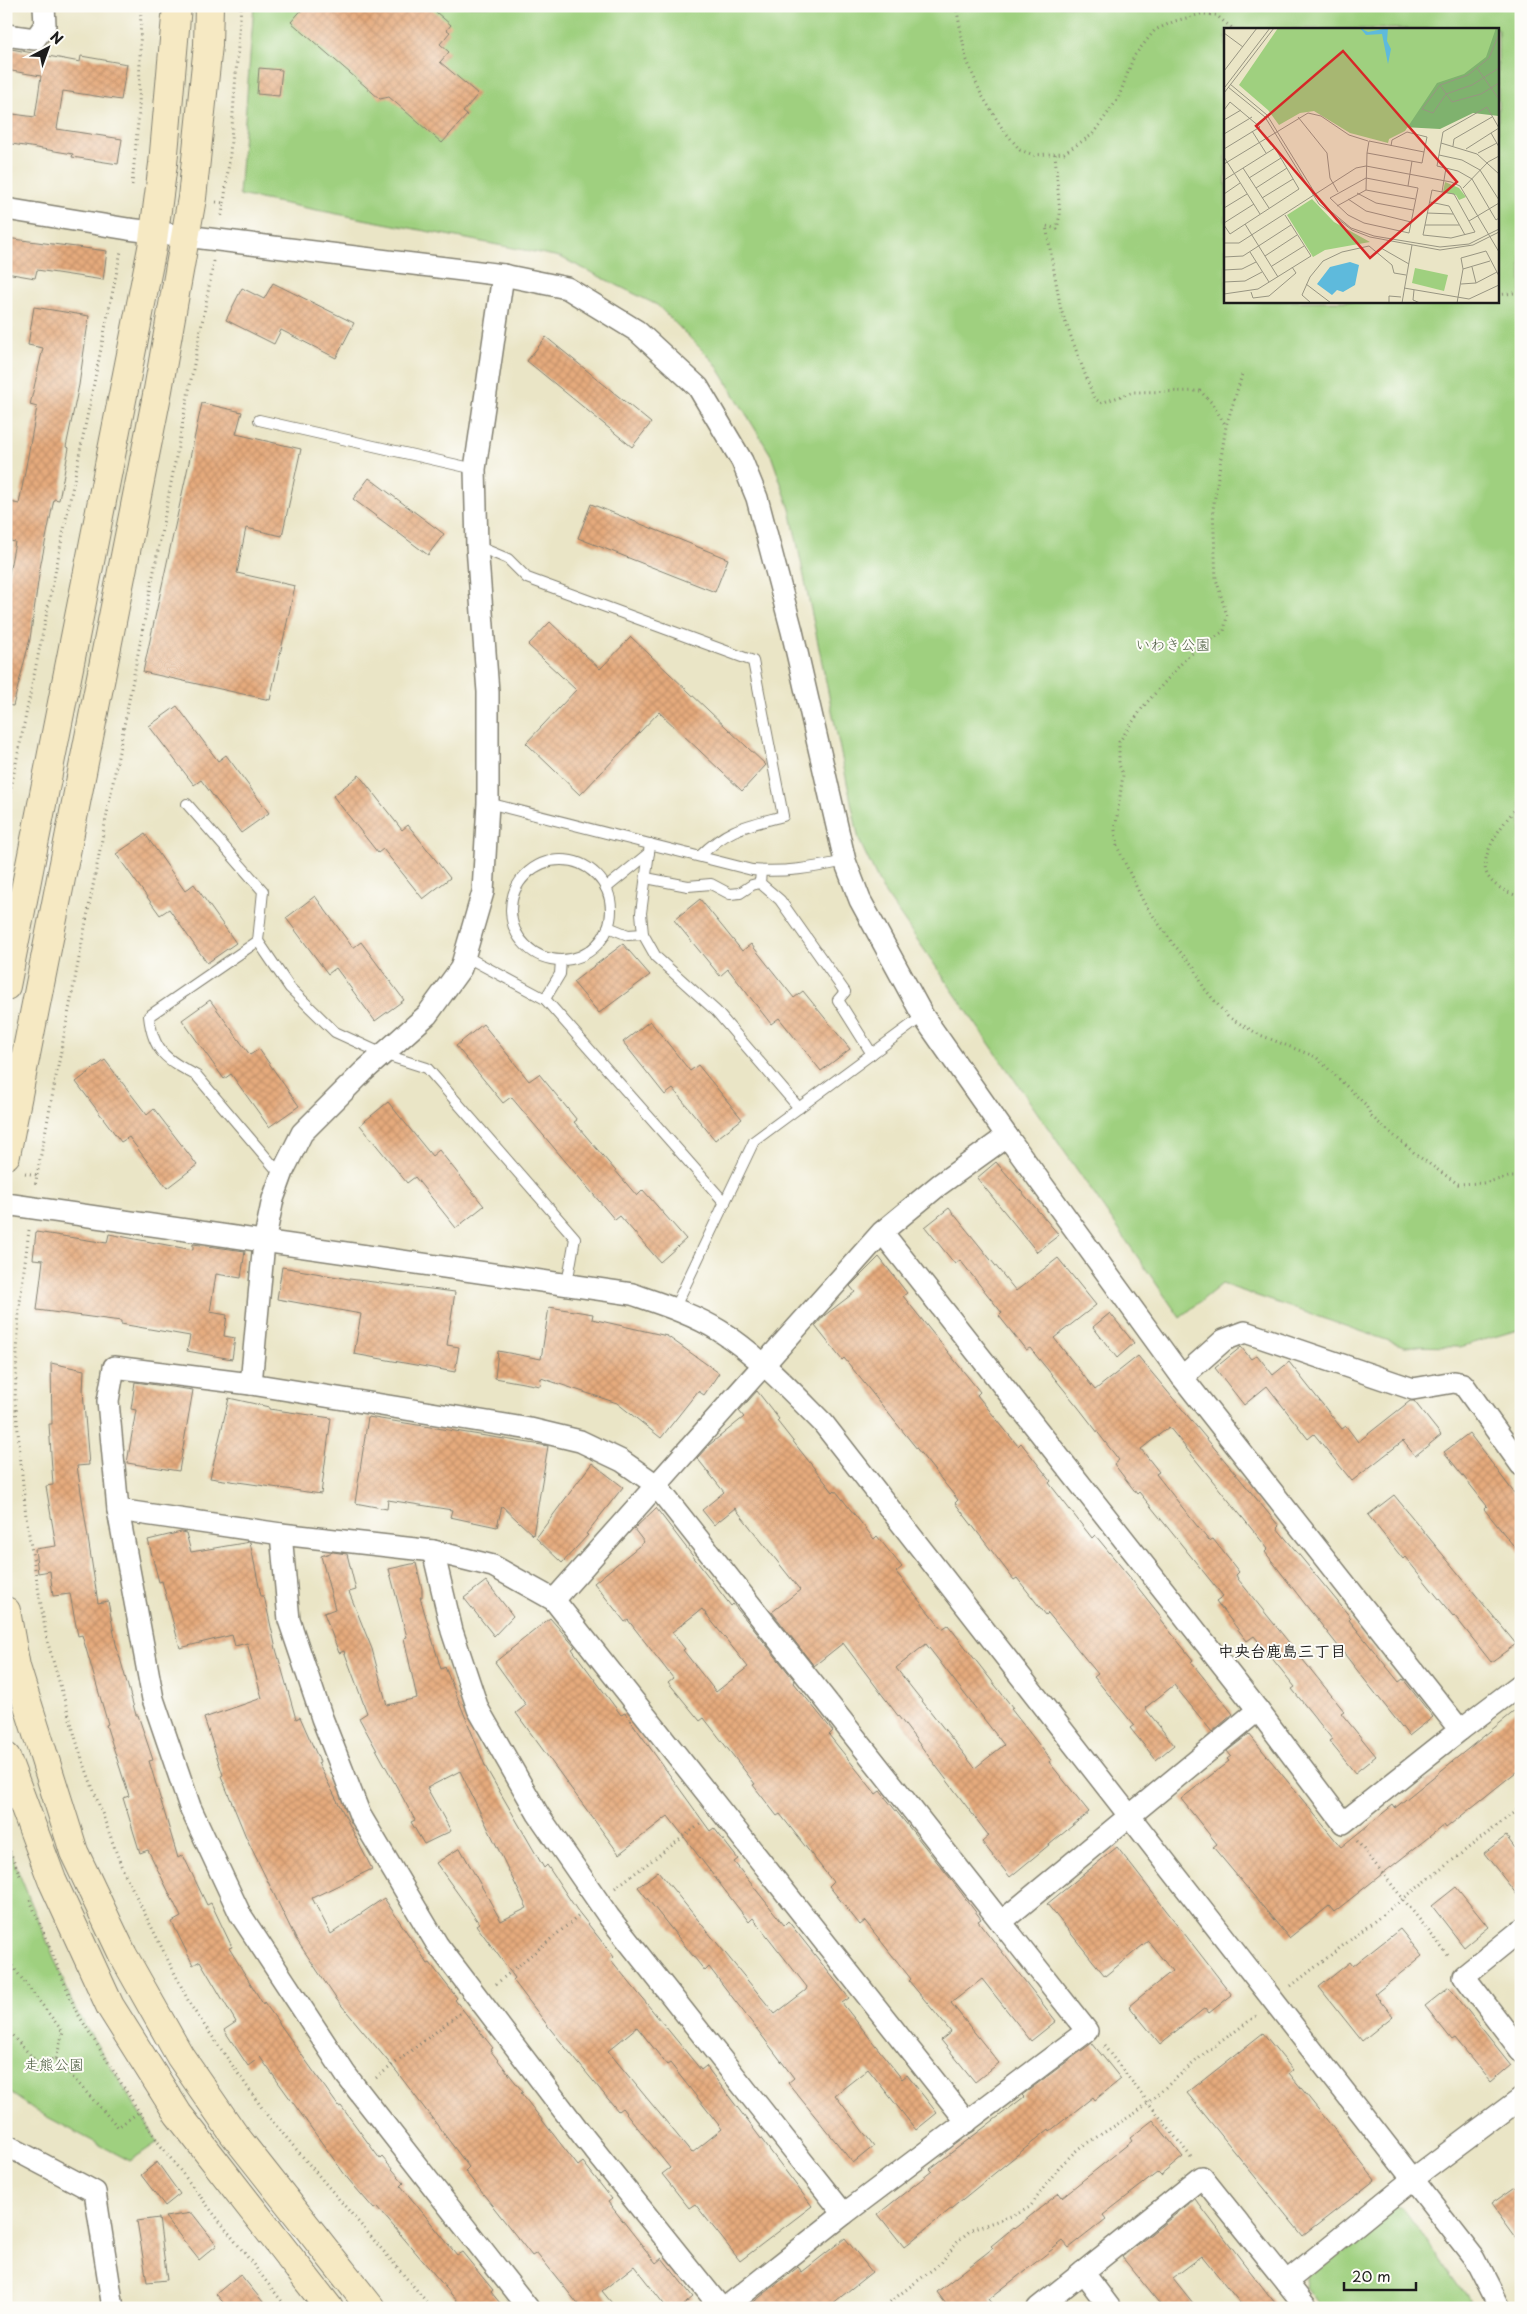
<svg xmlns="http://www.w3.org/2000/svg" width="1527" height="2314" font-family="'Playpen Sans','Klee One',sans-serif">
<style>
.park{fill:#9fd07f;stroke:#5e764e;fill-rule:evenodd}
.building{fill:url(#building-cross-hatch);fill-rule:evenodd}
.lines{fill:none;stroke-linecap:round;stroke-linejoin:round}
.lane-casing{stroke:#838071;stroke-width:12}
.street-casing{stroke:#838071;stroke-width:24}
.secondary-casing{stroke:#838071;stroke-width:30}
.path{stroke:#838071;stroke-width:3;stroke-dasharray:1 4;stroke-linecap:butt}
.lane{stroke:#fff;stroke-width:10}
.street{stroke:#fff;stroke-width:21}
.secondary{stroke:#f6e9c3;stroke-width:28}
.labels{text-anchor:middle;stroke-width:4;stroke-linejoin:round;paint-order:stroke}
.park-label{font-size:15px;fill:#4a5b3f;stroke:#fdfcf7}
.neighbourhood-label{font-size:16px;font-weight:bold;fill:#1c1c1c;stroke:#fdfcf7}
.inset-road{fill:none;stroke:#989582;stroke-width:1}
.view{fill:#d62828;fill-opacity:0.15;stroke:#d62828;stroke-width:2.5}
.inset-edge{fill:none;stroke:#1c1c1c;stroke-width:2.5}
</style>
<defs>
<pattern id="building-cross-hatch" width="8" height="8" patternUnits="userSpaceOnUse" patternTransform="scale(1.25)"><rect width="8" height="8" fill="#e5aa7d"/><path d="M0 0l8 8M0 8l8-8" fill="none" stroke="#c4926b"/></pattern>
</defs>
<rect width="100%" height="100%" fill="#fdfcf7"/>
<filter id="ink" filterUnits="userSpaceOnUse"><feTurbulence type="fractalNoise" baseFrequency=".02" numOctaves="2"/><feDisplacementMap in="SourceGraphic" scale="10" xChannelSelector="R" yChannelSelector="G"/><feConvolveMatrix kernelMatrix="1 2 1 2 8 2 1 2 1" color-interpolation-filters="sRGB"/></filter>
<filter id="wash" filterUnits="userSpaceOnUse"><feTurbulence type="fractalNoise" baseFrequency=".0096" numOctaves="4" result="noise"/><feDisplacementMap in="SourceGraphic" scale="20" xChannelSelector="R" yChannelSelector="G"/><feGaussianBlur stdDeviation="1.12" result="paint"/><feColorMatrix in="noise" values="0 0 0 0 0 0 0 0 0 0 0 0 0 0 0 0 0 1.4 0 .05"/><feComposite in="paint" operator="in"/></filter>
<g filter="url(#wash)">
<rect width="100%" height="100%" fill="#eae5c6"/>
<g class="park">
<path d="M254 6H1521V1329L1460 1347 1404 1346 1222 1284 1180 1318 882 889 859 840 790 509 771 455 715 363 657 305 560 257 239 195ZM1226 29H1498V301H1226Z"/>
<polygon points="6,1842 76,2011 158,2142 130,2161 38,2112 6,2090"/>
<polygon points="1394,2206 1403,2208 1467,2297 1471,2308 1321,2308 1305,2287 1307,2273"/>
</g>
<g id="blocks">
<g class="building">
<polygon points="305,6 429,6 451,25 447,30 450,32 440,44 449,52 440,62 478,94 463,112 467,115 442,143 389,97 380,99 291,22"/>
<polygon points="6,48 80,62 81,56 127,64 121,100 63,91 57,129 122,139 118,164 72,157 73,154 6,143 6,113 35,117 41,76 6,70"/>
<polygon points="259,68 282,70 279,96 257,94"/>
<polygon points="6,238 107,251 103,280 37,270 35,278 6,273"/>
<polygon points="273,283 354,323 336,358 281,330 274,344 226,320 242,288 264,299"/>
<polygon points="34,307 89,316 79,385 66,447 69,448 59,500 54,499 40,568 30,639 13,706 6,705 6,589 15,542 6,540 6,501 19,504 37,407 30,405 43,348 28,345"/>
<polygon points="546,337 651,423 632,447 527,361"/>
<polygon points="202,403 242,412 236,434 301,449 282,536 246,528 237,573 295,586 270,700 143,672"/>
<polygon points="369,478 444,534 428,555 353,499"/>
<polygon points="591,504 728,559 715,592 578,538"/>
<polygon points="550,622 600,669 631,637 766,765 742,791 659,712 580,795 526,743 576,690 528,645"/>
<polygon points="177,706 218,761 226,755 269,813 241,833 201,780 194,785 149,726"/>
<polygon points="359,775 402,830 408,825 450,878 423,899 383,849 378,853 333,796"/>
<polygon points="145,834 185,891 194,884 236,943 207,963 169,909 160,915 116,854"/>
<polygon points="315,896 353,948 361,942 404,1000 375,1021 336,968 328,974 286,918"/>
<polygon points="700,899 742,951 751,944 794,998 803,991 850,1049 821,1071 779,1018 771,1024 728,969 720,976 674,920"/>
<polygon points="623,944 650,975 599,1013 573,982"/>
<polygon points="210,1000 250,1055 259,1049 299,1106 269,1127 231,1074 224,1079 182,1020"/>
<polygon points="650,1021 690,1071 698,1065 742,1119 715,1140 673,1089 665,1095 623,1042"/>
<polygon points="483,1024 529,1081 539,1074 577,1120 574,1122 637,1196 643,1190 686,1239 660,1262 620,1216 615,1220 511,1097 503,1103 456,1046"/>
<polygon points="105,1060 147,1115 154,1109 197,1165 167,1188 129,1137 121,1142 76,1082"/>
<polygon points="388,1102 432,1156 439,1150 484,1206 456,1228 415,1177 407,1183 360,1125"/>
<polygon points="996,1162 1059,1235 1037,1252 977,1178"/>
<polygon points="949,1208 1016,1291 1058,1258 1096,1305 1054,1338 1095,1390 1138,1356 1279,1526 1277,1528 1351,1618 1349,1620 1399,1682 1403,1679 1433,1717 1409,1736 1305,1604 1265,1552 1268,1549 1169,1427 1141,1449 1159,1472 1156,1474 1209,1541 1213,1539 1239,1572 1236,1575 1238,1579 1344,1711 1341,1713 1376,1756 1355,1773 1329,1741 1332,1739 1292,1689 1295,1687 1254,1636 1247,1641 1216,1601 1223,1596 1139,1492 1137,1494 1114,1464 1119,1460 1078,1407 1030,1348 1026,1350 999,1316 1002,1313 960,1260 955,1264 925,1227"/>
<polygon points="36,1232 107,1243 109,1234 193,1250 193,1244 245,1251 241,1278 216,1274 210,1312 227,1315 224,1336 235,1338 232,1359 187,1351 190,1336 121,1324 121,1321 37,1310 43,1260 33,1259"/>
<polygon points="879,1257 907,1293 903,1296 980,1392 977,1395 1018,1446 1021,1443 1051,1481 1049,1483 1092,1538 1095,1535 1128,1575 1162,1618 1160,1619 1193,1660 1191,1662 1233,1714 1212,1732 1174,1685 1145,1708 1174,1745 1156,1760 1130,1728 1134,1725 1094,1677 1098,1674 1048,1613 1046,1615 1017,1578 1014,1580 955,1503 958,1500 844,1358 842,1360 815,1326 825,1315 855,1292 850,1286"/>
<polygon points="282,1267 349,1279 455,1292 447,1345 459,1347 455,1372 354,1354 361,1314 277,1299"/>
<polygon points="549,1307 593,1314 592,1319 667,1336 719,1373 704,1395 698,1391 661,1438 617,1403 541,1378 540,1386 495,1378 498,1351 541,1359"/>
<polygon points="1110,1313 1134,1343 1117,1358 1093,1327"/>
<polygon points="1241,1347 1251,1359 1257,1355 1273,1375 1289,1362 1342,1429 1346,1426 1358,1442 1410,1401 1414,1401 1441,1435 1415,1456 1403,1441 1352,1481 1314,1434 1308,1439 1267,1386 1244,1405 1215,1368"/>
<polygon points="51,1363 84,1370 83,1392 89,1465 77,1466 98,1603 108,1601 116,1644 136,1715 138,1715 153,1760 149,1761 178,1858 183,1855 207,1905 211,1903 232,1947 229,1948 263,2004 264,2002 339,2107 341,2106 380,2159 382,2157 404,2183 401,2186 457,2255 462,2252 493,2290 491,2292 504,2308 463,2308 377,2207 374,2209 348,2179 260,2057 248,2066 224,2030 236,2022 200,1961 193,1965 172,1922 181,1917 148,1850 140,1853 123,1798 129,1796 106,1725 108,1724 82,1635 78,1636 70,1594 53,1596 50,1571 38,1573 35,1549 56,1546 46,1486 53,1485 49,1424 52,1424"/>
<polygon points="135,1382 193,1390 179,1471 127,1463 136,1410 131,1409"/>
<path d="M757 1391 779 1419 777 1421 833 1492 835 1490 874 1539 877 1536 902 1567 896 1572 942 1629 948 1625 1013 1708 1011 1709 1051 1760 1049 1762 1089 1812 1010 1877 982 1842 989 1836 843 1643 814 1666 772 1612 800 1590 735 1508 714 1525 702 1510 724 1492 697 1458 709 1445 744 1417 739 1411ZM926 1644 1004 1745 975 1768 896 1668Z"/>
<polygon points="229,1398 269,1407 269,1409 331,1418 321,1494 210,1478"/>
<polygon points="368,1417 548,1446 533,1535 502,1506 497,1527 450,1517 452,1510 388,1500 387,1509 355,1503"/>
<polygon points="1469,1433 1521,1502 1521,1555 1484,1509 1487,1506 1444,1452"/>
<polygon points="592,1463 623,1487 586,1534 588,1535 562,1563 536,1538"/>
<polygon points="1394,1495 1516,1644 1491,1662 1454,1615 1453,1616 1405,1557 1403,1559 1368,1515"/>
<path d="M656 1508 731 1606 733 1604 752 1627 795 1681 794 1683 833 1731 829 1735 876 1794 880 1791 950 1878 981 1919 978 1921 1056 2021 1031 2041 982 1979 951 2003 999 2063 975 2082 941 2040 951 2032 909 1981 911 1979 865 1921 860 1925 829 1886 833 1882 780 1814 777 1816 753 1785 755 1784 704 1718 700 1721 668 1682 673 1678 628 1620 625 1622 594 1583 644 1542 634 1529ZM702 1609 748 1667 716 1692 683 1650 685 1649 672 1632Z"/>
<polygon points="181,1532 186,1533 191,1552 250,1542 261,1596 264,1596 276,1649 296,1719 300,1717 320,1762 318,1763 372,1869 312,1898 331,1934 384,1898 428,1964 430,1963 457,1998 455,2000 493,2048 490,2050 523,2092 521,2093 578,2166 583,2162 612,2199 608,2202 656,2263 662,2258 693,2297 680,2308 667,2308 634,2266 602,2291 616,2308 581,2308 537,2253 532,2256 465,2171 469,2167 397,2072 337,2000 296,1939 246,1837 221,1776 223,1775 204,1718 262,1698 247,1643 235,1646 232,1635 180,1648 162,1581 159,1582 148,1540"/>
<path d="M333 1552 347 1554 356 1590 349 1592 372 1649 387 1705 417 1698 404 1638 407 1637 389 1569 416 1563 422 1589V1597H420L441 1669 445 1667 486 1768 544 1868 547 1865 577 1910 614 1957 611 1960 701 2070 706 2066 812 2206 740 2261 695 2204 689 2208 662 2174 670 2168 622 2108 618 2111 551 2030 513 1980 515 1978 476 1925 479 1923 436 1863 460 1848 501 1921 527 1908 460 1771 427 1788 451 1831 424 1844 411 1822 415 1820 359 1718 367 1713 344 1651 339 1653 324 1613 335 1609 321 1556ZM637 2027 667 2065 670 2063 722 2129 692 2153 608 2051Z"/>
<polygon points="486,1581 513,1616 494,1636 464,1598"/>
<polygon points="550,1618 575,1647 572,1649 621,1715 625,1713 710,1831 714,1828 738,1859 734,1862 784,1925 788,1921 849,1998 842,2003 902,2079 907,2075 937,2113 916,2130 868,2069 835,2095 874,2146 853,2163 788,2083 794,2078 756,2028 709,1967 705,1971 638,1887 658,1871 775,2014 806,1990 807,1987 753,1918 749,1922 668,1816 619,1854 516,1713 526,1705 495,1662"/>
<polygon points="1521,1706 1521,1768 1446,1828 1444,1825 1334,1912 1329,1906 1289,1938 1213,1847 1217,1844 1181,1799 1229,1761 1227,1759 1231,1756 1227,1751 1249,1734 1341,1847 1393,1805 1395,1808"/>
<polygon points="1506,1836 1521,1856 1521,1900 1484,1853"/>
<polygon points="1117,1847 1232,1995 1209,2013 1205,2008 1160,2044 1129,2006 1172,1971 1148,1941 1105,1976 1047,1904"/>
<polygon points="1456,1887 1488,1927 1464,1947 1432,1906"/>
<polygon points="1400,1929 1422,1956 1375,1994 1393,2016 1362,2041 1319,1987 1350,1962 1353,1966"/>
<polygon points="1449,1987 1511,2065 1491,2082 1455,2038 1452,2040 1425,2006"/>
<polygon points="1263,2033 1293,2070 1289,2073 1375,2180 1303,2236 1187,2093"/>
<polygon points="1092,2043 1121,2079 1095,2100 1093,2097 1050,2131 1049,2129 904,2247 878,2214 932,2171 930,2169 1024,2097 1022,2095"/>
<polygon points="1153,2120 1183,2157 1160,2176 1157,2173 1103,2215 1106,2219 1069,2248 1063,2241 989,2299 996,2308 949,2308 937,2292 993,2248 991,2246 1013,2228 1014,2229 1059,2193 1062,2197 1132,2141 1130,2138"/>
<polygon points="157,2162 180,2194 165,2206 141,2175"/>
<polygon points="1521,2183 1521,2245 1491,2204"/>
<polygon points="1195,2199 1246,2266 1279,2308 1244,2308 1202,2256 1173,2278 1197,2308 1163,2308 1122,2257"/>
<polygon points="192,2213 217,2245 199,2260 165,2217"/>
<polygon points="159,2218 167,2280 147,2282 137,2221"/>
<polygon points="845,2238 872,2272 827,2308 746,2308 798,2267 802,2272"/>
<polygon points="240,2274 268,2308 228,2308 216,2294"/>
</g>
</g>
</g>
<g filter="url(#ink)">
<use href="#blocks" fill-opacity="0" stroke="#838071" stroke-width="1"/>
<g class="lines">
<g class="lane-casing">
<g id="lane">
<polyline points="259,420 475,469"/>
<path d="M477 546 508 559 527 578 753 661 783 816C746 826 728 828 700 856"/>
<path d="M488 803 752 870C784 873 813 868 845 861"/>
<polyline points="187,804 263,891 258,941 290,988 335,1032 383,1054 427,1068 575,1238 567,1284"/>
<polyline points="650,844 641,913 643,934 656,957 716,1011 799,1108"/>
<circle cx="561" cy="910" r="50"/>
<polyline points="761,871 760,883 780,900 845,992 838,1000 872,1054"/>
<polyline points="646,878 688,886 711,884 730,894 740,893 752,885 760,883"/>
<polyline points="606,888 649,853"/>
<polyline points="608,927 628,935 643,934"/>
<path d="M258 941 149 1016C153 1052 166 1059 197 1076L281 1175"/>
<polyline points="465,956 545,999 725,1203"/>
<polyline points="545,999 560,974 561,960"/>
<polyline points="674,1309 754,1141 923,1016"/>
</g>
</g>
<g class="street-casing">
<g id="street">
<polyline points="6,35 35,39 45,25 44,6"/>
<polyline points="6,209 128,229 503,275 567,288 637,331 698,387 742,461 757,498 792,631 845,861 860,900 923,1016 1007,1136"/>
<path d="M6 1204 632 1294C661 1304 693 1314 720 1331 759 1356 790 1390 823 1423L1475 2259 1500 2308"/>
<polyline points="1182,1377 1224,1340 1245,1332 1413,1389 1454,1382 1463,1384 1521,1465"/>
<polyline points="251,1384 264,1242 273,1199 284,1169 302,1133 363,1072 427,1015 461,968 483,892 488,803 488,692 477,546 475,469 503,275"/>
<polyline points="118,1510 281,1534 433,1551 493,1566 554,1600 882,1232 939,1185 1007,1136 1182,1377 1460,1730 1343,1823 1258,1710 882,1232"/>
<polyline points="281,1534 289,1620 322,1718 360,1815 437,1944 583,2136 721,2308"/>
<polyline points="433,1551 452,1631 478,1709 538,1814 609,1917 844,2214"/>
<polyline points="554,1600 967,2122"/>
<polyline points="1460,1730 1521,1684"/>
<polyline points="1001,1922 1258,1710"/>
<polyline points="1521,1930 1464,1976 1521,2051"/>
<polyline points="6,2145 95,2192 113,2308"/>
<polyline points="1083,2272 1110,2308"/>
<polyline points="1286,2282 1413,2179 1521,2098"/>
<polyline points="528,2308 346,2075 240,1914 190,1807 153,1699 118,1510 108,1401 114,1367 251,1384 530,1429 580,1441 622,1461 655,1484 1087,2031 844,2214 725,2308"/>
<polyline points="1038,2308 1202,2177 1307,2308"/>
</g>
</g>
<g class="secondary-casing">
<g id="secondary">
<polyline points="6,986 152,248 163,164 177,6"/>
<polyline points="6,1155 158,390 192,198 208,45 209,6"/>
<polyline points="6,1611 16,1667 74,1852 123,1955 180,2056 233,2133 371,2308"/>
<polyline points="6,1757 52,1880 110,2006 178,2114 329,2308"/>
</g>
</g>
<g class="path">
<polyline points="956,6 966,58 981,94 1002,128 1020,150 1034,155 1064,153 1092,135 1118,99 1134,56 1155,30 1175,21 1201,14 1216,15 1233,29"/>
<polyline points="1055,154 1060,214 1057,229 1046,226 1061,310 1094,398 1101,403 1133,392 1200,391 1211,402 1226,426"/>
<polyline points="132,185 139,112 141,6"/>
<polyline points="216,202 224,203 221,219"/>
<polyline points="224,203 230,154 241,6"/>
<polyline points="1498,295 1521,292"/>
<polyline points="1242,375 1226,426 1213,509 1216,579 1227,616 1224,631 1187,657 1143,707 1119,742 1119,764 1123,775 1115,830 1117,846 1144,903 1174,945 1194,967 1204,988 1228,1017 1260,1035 1316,1057 1365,1104 1372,1117 1418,1156 1458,1184 1483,1183 1509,1177 1521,1177"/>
<path d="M1521 804C1507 816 1480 853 1486 872 1491 886 1508 893 1521 897"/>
<polyline points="6,812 121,251"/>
<polyline points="25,1173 37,1175 35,1186"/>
<polyline points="37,1175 214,261"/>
<polyline points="29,1230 19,1310 15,1399 26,1517 47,1640 79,1750 122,1868 191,2006 267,2115 432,2308"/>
<polyline points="1357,1841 1450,1958"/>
<polyline points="6,1842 21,1878"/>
<polyline points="615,1888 702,1823"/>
<polyline points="30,1900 76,2011 158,2142 287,2308"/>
<polyline points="6,1958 63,2032 56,2059 36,2061 6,2029"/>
<polyline points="496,1984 580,1915"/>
<polyline points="1291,1986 1521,1807"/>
<polyline points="1104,2046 1191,2157"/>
<polyline points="56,2059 118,2127 139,2112"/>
<polyline points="376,2078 460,2013"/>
<polyline points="882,2308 941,2263 959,2240 971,2230 1017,2214 1030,2207 1059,2167 1079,2148 1137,2112 1204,2054 1256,2016"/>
</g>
<use href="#lane" class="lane"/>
<use href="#street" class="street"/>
<use href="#secondary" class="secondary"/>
</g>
</g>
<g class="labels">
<g class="park-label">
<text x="1173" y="650">いわき公園</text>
<text x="54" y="2070">走熊公園</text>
</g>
<g class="neighbourhood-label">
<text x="1282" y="1657">中央台鹿島三丁目</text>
</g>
</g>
<g transform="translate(1224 28)">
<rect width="275" height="275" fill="#eae5c6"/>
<path d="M195 0H275V88L249 85 216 101 179 99Z" fill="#7fb26e"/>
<path d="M54 0H272L262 29 240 46 213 55 181 103 165 111 164 115 126 105 90 83 76 85 55 97 44 82 15 57ZM221 154 235 160 242 169 235 172 232 167 219 164ZM88 171 110 194 146 214 101 222 89 229 63 187ZM191 240 224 247 220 263 188 255Z" fill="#9fd07f"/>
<path d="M136 0 144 4 164 0 163 13 167 21 164 36 158 6 142 7ZM126 234 135 237 131 257 119 264 113 262 108 267 93 256 106 239Z" fill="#5ebadc"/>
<path class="inset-road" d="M0 5 19 19M275 6 265 30 244 47 216 57 198 81 209 85 222 66 248 57 275 40M253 40 275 71M0 43 33 0M6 56 43 87 97 175 127 200 150 208 216 219 245 216 275 201M216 57 228 74 257 66 275 55M1 59 46 0M4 59 41 89 95 176 128 202 146 209 216 222 249 217 275 204M0 65 50 0M0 82 6 74 36 99 0 121M74 89 103 125 106 150 114 164M0 92 17 82M28 103 42 125M0 106 28 89M217 115 253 126 275 146M167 118 168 112 183 104 203 109 200 124M229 118 230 111 268 89M275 119 267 105 275 100 263 79 219 104 213 138 234 143 248 151 272 192 275 190M242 121 267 105M254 125 273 115M215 127 238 132 256 142 275 172M0 129 36 186M0 136 84 85 97 88 125 107 144 113M19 140 45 180M25 150 57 130M142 150 194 160 185 205 140 195 124 187 106 170ZM0 152 51 120 75 161 6 206 0 197M184 158 188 133M32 160 63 140M239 160 264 134 275 128M142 162 191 171M218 164 230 166 251 204 227 210 199 207 208 162 218 164 222 140M133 165 152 175 189 182M0 166 16 155M38 170 69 151M124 171 142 183 187 194M206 174 225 178 241 207M113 178 142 162 143 125 145 113 200 124 198 135 143 125M0 180 23 166M203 185 229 186M245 193 275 175M0 195 30 176M21 196 54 249M201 197H235M0 215H15L132 140 142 138 227 154 236 158 275 224M157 220 185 236M26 224 45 254M41 228 73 207M0 229 19 228 67 197M48 238 80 218M248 239 252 255M239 241 266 233M0 242 18 241 32 234M0 254 21 253 38 244M82 256 107 275M237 256 252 255 273 244M180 260 245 271 275 257M190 262 189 272 196 275M27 264 29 270 45 268 72 245 68 239M0 266 34 261 87 228 61 187M87 275 78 267 86 249 99 233 118 224 145 218 168 237 170 245 182 247M165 275V268L177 269M178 275 188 217M233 275 239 241 237 230 262 223 275 248"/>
<path class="view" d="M119 23 233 154 146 230 32 98Z"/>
<rect width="275" height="275" class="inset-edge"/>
</g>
<rect width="1527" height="2314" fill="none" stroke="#fdfcf7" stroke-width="25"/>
<g transform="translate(48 48) rotate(41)" stroke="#fdfcf7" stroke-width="4" paint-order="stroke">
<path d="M0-4L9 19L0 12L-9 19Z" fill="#1c1c1c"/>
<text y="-8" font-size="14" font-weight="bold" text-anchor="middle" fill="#1c1c1c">N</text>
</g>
<path d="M1344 2282v8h72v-8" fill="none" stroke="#1c1c1c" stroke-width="2.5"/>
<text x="1352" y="2282" font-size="15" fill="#1c1c1c" stroke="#fdfcf7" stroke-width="4" paint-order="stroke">20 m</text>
</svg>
